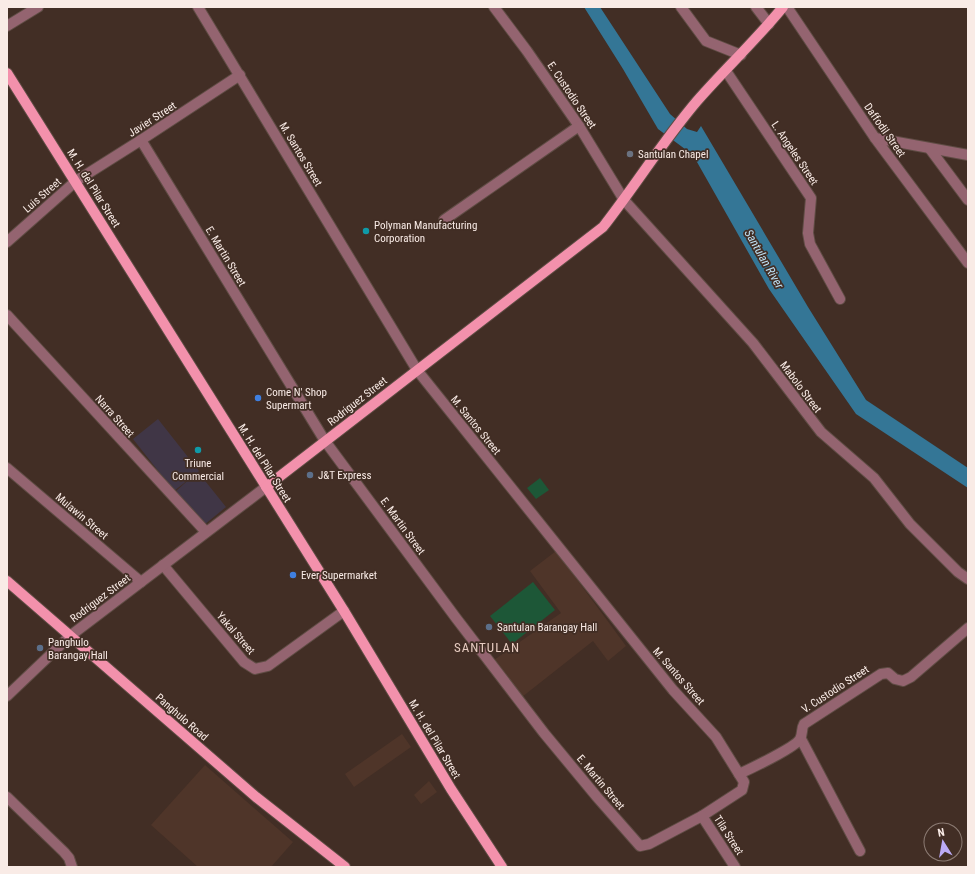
<svg xmlns="http://www.w3.org/2000/svg" width="975" height="874" font-family="'Roboto Condensed',sans-serif">
<style>
.commercial{fill:#403646}
.built{fill:#4f3529}
.green{fill:#1d5737}
.water{fill:#347696}
.lines{fill:none;stroke-linecap:round;stroke-linejoin:round}
.minor-casing{stroke:#5f4c44;stroke-width:12}
.major-casing{stroke:#5f4c44;stroke-width:12}
.minor{stroke:#946470;stroke-width:10}
.major{stroke:#f391ac;stroke-width:10}
.worship-dot{fill:#6b7280;stroke:#422e25;stroke-width:1.5}
.culture-dot{fill:#0f9aa8;stroke:#422e25;stroke-width:1.5}
.shop-dot{fill:#3f7fe0;stroke:#422e25;stroke-width:1.5}
.service-dot{fill:#5c6f8a;stroke:#422e25;stroke-width:1.5}
.labels{text-anchor:middle;stroke-width:3.5;stroke-linejoin:round;paint-order:stroke}
.street-label{font-size:11px;fill:#f9ebe6;stroke:#422e25}
.poi-label{font-size:11px;fill:#f9ebe6;stroke:#422e25;text-anchor:start}
.water-label{font-size:12px;font-style:italic;fill:#bee0f4;stroke:#422e25}
.quarter-label{font-size:13px;letter-spacing:1px;fill:#e7ccc1;stroke:#422e25}
</style>
<rect width="100%" height="100%" fill="#422e25"/>
<polygon class="commercial" points="158,419 199,471 198,472 226,507 204,525 176,491 193,476 174,491 133,439"/>
<g class="built">
<polygon points="556,551 626,646 608,661 593,641 522,697 494,660 561,613 530,571"/>
<polygon points="402,734 411,747 354,787 345,774"/>
<polygon points="205,765 293,842 271,867 198,867 151,825"/>
<polygon points="429,781 437,792 421,804 414,795"/>
</g>
<g class="green">
<polygon points="540,478 549,490 536,499 527,488"/>
<polygon points="533,582 555,610 512,644 490,616"/>
</g>
<polygon class="water" points="584,7 600,7 670,114 687,129 697,132 701,126 808,307 866,400 968,468 968,488 856,414 769,289 693,155 658,129 623,69"/>
<g class="lines">
<g class="minor-casing">
<g id="minor">
<polyline points="494,7 527,51 579,126 624,200 753,343 821,432 874,478 910,524 958,572 968,579"/>
<polyline points="681,7 706,41 741,55"/>
<polyline points="756,7 769,24"/>
<polyline points="787,7 875,138 968,263"/>
<polyline points="7,26 38,7"/>
<polyline points="726,71 811,198 808,233 810,244 840,299"/>
<polyline points="875,138 968,155"/>
<polyline points="141,140 325,441 456,618 544,733 597,797 640,846 649,844 702,816 742,790 744,782 716,737 673,690 417,370 198,7"/>
<polyline points="930,149 968,200"/>
<polyline points="444,220 579,126"/>
<polyline points="7,242 76,181 141,140 240,75"/>
<polyline points="7,315 206,532"/>
<polyline points="7,468 141,582"/>
<polyline points="163,565 244,662 255,669 268,666 344,611"/>
<polyline points="7,696 70,636 266,487"/>
<polyline points="801,739 860,851"/>
<path d="M739 774C750 769 796 747 800 739 803 734 801 729 804 724L881 674 888 673 895 679 903 681 911 677 968 628"/>
<polyline points="7,797 64,852 69,858 72,867"/>
<polyline points="702,816 735,867"/>
</g>
</g>
<g class="major-casing">
<g id="major">
<polyline points="7,73 344,611 451,789 502,867"/>
<path d="M266 487 603 227C635 186 663 141 697 101 725 69 756 40 783 7"/>
<polyline points="7,581 256,797 345,867"/>
</g>
</g>
<use href="#minor" class="minor"/>
<use href="#major" class="major"/>
</g>
<circle class="worship-dot" cx="630" cy="154" r="4"/>
<g class="culture-dot">
<circle cx="366" cy="231" r="4"/>
<circle cx="198" cy="450" r="4"/>
</g>
<g class="shop-dot">
<circle cx="258" cy="398" r="4"/>
<circle cx="293" cy="575" r="4"/>
</g>
<g class="service-dot">
<circle cx="310" cy="475" r="4"/>
<circle cx="489" cy="627" r="4"/>
<circle cx="40" cy="648" r="4"/>
</g>
<g class="labels">
<g class="street-label">
<text transform="translate(572 95) rotate(56)" y="4">E. Custodio Street</text>
<text transform="translate(152 119) rotate(-33)" y="4">Javier Street</text>
<text transform="translate(885 130) rotate(55)" y="4">Daffodil Street</text>
<text transform="translate(795 153) rotate(56)" y="4">L. Angeles Street</text>
<text transform="translate(301 154) rotate(59)" y="4">M. Santos Street</text>
<text transform="translate(94 188) rotate(58)" y="4">M. H. del Pilar Street</text>
<text transform="translate(42 195) rotate(-41)" y="4">Luis Street</text>
<text transform="translate(226 256) rotate(59)" y="4">E. Martin Street</text>
<text transform="translate(801 387) rotate(53)" y="4">Mabolo Street</text>
<text transform="translate(357 401) rotate(-38)" y="4">Rodriguez Street</text>
<text transform="translate(115 416) rotate(48)" y="4">Narra Street</text>
<text transform="translate(476 425) rotate(51)" y="4">M. Santos Street</text>
<text transform="translate(265 463) rotate(58)" y="4">M. H. del Pilar Street</text>
<text transform="translate(82 516) rotate(40)" y="4">Mulawin Street</text>
<text transform="translate(403 526) rotate(54)" y="4">E. Martin Street</text>
<text transform="translate(100 598) rotate(-37)" y="4">Rodriguez Street</text>
<text transform="translate(236 633) rotate(49)" y="4">Yakal Street</text>
<text transform="translate(679 676) rotate(49)" y="4">M. Santos Street</text>
<text transform="translate(835 689) rotate(-33)" y="4">V. Custodio Street</text>
<text transform="translate(182 717) rotate(41)" y="4">Panghulo Road</text>
<text transform="translate(435 739) rotate(59)" y="4">M. H. del Pilar Street</text>
<text transform="translate(601 782) rotate(50)" y="4">E. Martin Street</text>
<text transform="translate(729 835) rotate(57)" y="4">Tila Street</text>
</g>
<g class="poi-label">
<text x="638" y="158">Santulan Chapel</text>
<text x="374" y="229">Polyman Manufacturing<tspan x="374" dy="13">Corporation</tspan></text>
<text x="266" y="396">Come N' Shop<tspan x="266" dy="13">Supermart</tspan></text>
<text x="198" y="467" text-anchor="middle">Triune<tspan x="198" dy="13">Commercial</tspan></text>
<text x="318" y="479">J&amp;T Express</text>
<text x="301" y="579">Ever Supermarket</text>
<text x="497" y="631">Santulan Barangay Hall</text>
<text x="48" y="646">Panghulo<tspan x="48" dy="13">Barangay Hall</tspan></text>
</g>
<g class="water-label">
<text transform="translate(764 259) rotate(60)" y="4">Santulan River</text>
</g>
<g class="quarter-label">
<text x="487" y="652">SANTULAN</text>
</g>
</g>
<rect width="975" height="874" fill="none" stroke="#f9ebe6" stroke-width="16"/>
<g transform="translate(943 842) rotate(349)"><circle r="19" fill="#422e25" stroke="#8b7a72"/>
<path d="M0-3L7 15L0 10L-7 15Z" fill="#bbaaf6"/>
<text y="-6" font-size="11" font-weight="bold" text-anchor="middle" fill="#f9ebe6">N</text>
</g>
</svg>
